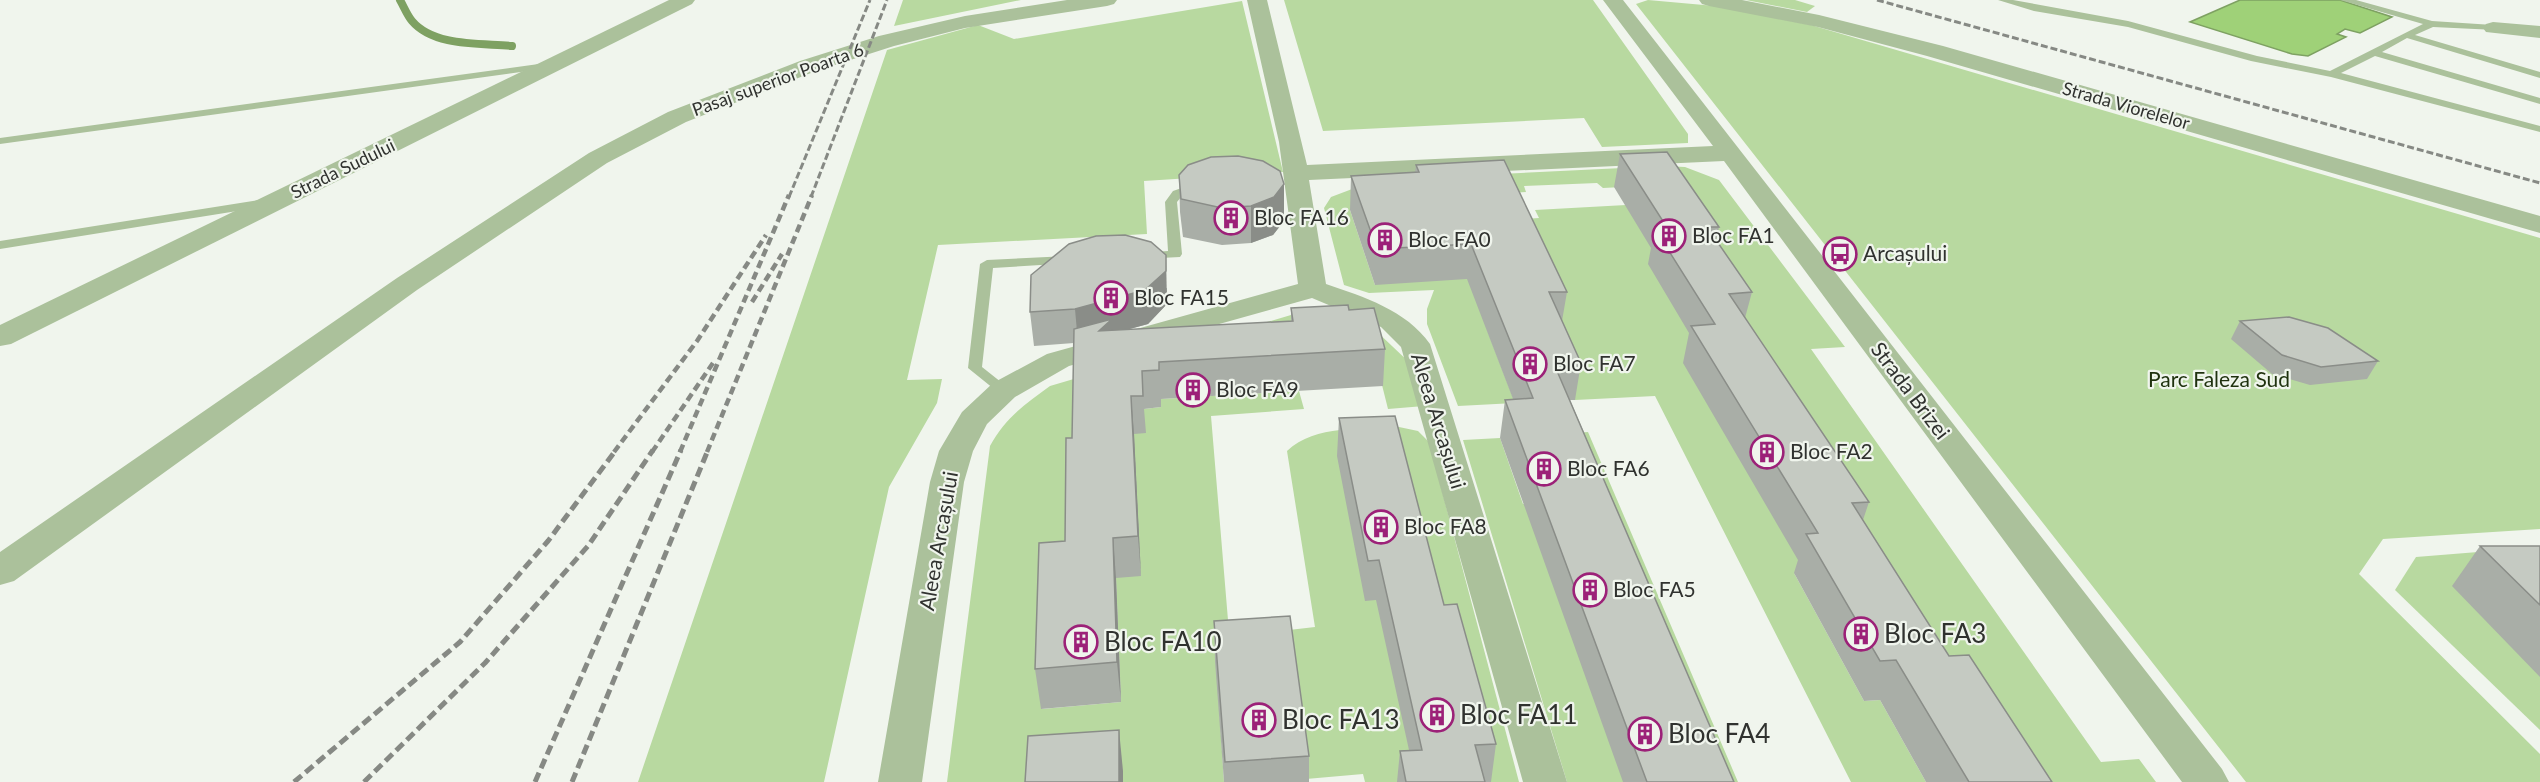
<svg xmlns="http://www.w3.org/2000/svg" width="2540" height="782" font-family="Lato,sans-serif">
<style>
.green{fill:#b8d9a0;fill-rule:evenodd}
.water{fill:#9fd178;stroke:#7ea162;stroke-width:1.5}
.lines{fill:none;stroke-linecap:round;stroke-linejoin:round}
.stream{stroke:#7ea162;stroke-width:8}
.service{fill:#abc19b;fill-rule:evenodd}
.minor{fill:#abc19b;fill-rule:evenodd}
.tertiary{fill:#abc19b;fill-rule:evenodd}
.rail-far2{stroke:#868984;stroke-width:3;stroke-dasharray:7 3;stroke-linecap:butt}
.rail-far1{stroke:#868984;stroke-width:4.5;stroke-dasharray:8 4.5;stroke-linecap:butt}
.rail{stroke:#868984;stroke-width:5;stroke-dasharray:10 5;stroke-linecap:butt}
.wall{fill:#a9aea7}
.shaded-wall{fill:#8a8d88}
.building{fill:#c5cac2;stroke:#8a8d88;stroke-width:1.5}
.labels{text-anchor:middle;stroke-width:4.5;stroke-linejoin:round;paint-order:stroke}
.far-street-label{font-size:18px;fill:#30322f;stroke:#f0f5ed}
.poi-label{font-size:21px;fill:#30322f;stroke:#f0f5ed;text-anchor:start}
.park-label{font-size:21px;fill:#1f320e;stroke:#f0f5ed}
.street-label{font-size:21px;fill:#30322f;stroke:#f0f5ed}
.near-poi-label{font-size:26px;fill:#30322f;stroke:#f0f5ed;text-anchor:start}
</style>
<rect width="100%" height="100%" fill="#f0f5ed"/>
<g class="green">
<polygon points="903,0 1021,0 894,26"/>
<polygon points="1284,0 1593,0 1688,134 1688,143 1602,147 1584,118 1323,131"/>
<polygon points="1648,0 1715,6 1811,25 2540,238 2540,529 2383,539 2359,574 2540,754 2540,782 2246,782 1636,4"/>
<polygon points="1746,0 1795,0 1815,6 1807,12"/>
<polygon points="1242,1 1283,172 1144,181 1147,234 938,245 907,380 942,379 937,403 889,487 824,782 638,782 887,50 978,25 1014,39"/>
<path d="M1664 166 1685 167 1719 180 1845 347 1811 349 2101 762 2139 759 2156 782H2005L1794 573 1864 701 1880 700 1926 782H1851L1655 396 1575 400 1486 327 1515 403 1458 406 1427 324V309L1434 290 1369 293 1344 285 1324 208 1331 197 1376 180ZM1597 183 1603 188 1661 185 1689 331 1661 263 1626 205 1535 210 1539 218 1406 226 1375 285 1350 210 1414 199 1526 192 1524 186Z"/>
<path d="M1301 312 1372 327 1412 365 1424 406 1388 409 1372 345 1159 365 1144 409 1161 407V399L1299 391 1304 409 1211 416 1229 632 1216 661 1224 782H947L990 446C1005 418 1025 404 1050 386ZM1116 578 1121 702 1042 709 1070 581Z"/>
<path d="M1399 427 1418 431 1429 442 1519 782H1365L1363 774 1306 779 1289 630 1315 627 1287 451C1316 424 1362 430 1399 427Z"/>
<polygon points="1588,432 1738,782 1567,782 1463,440 1500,438 1523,504 1589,500 1562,434"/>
<polygon points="2540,547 2540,730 2395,590 2416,557"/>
</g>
<polygon class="water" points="2240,0 2340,0 2392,17 2360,33 2345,29 2337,34 2346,37 2308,56 2292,54 2190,22"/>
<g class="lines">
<path class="stream" d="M400 0C404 7 407 15 412 21 434 47 481 43 512 46"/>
<g class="service">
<polygon points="1998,0 2013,0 2128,21 2257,56 2330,71 2423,24 2340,0 2356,0 2432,21 2493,25 2498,28 2496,30 2433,27 2415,35 2540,72 2540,78 2407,38 2382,52 2540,98 2540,104 2375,56 2341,73 2540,126 2540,132 2331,77 2251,61 2128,27 2034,11"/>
<polygon points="546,63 551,66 550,68 0,144 0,138"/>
<polygon points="1199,182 1205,186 1203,189 1181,197 1177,202 1182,254 1180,257 1141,259 1139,256 1141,253 1168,251 1165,202 1173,191"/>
<polygon points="265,199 269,200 269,206 0,249 0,241"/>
<polygon points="1068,256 1075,260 1073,263 993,268 982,367 1011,390 1009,393 999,393 968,368 980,264 987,260"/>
</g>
<g class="minor">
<path d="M1247 0H1267L1307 165 1713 146 1603 0H1623L2222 769 2229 782H2182L1724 161 1309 180 1326 284C1364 297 1406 310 1430 344L1567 782H1523L1401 347 1381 327 1312 298 1069 366 1015 397 987 424 973 451 964 482 922 782H878L930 482 939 451 962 412 993 383 1047 354 1298 284 1279 142Z"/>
<polygon points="2493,22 2540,26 2540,38 2486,32 2483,28 2486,24"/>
</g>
<g class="tertiary">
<polygon points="669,0 695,0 692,4 11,344 0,346 0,325"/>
<polygon points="1067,0 1117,0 1114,4 1107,6 965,28 894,46 816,71 686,122 607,163 417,290 14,581 0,585 0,552 397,278 589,153 668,112 800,61 879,36 965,16"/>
<polygon points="1699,0 1742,0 1819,15 1943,46 2540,216 2540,233 1927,56 1818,27 1709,6 1702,4"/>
</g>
<g class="rail-far2">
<polyline points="1877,0 2540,183"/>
<polyline points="789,197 870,0"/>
<polyline points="811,197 887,0"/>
</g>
<g class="rail-far1">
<polyline points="752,302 782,254"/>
<polyline points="614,452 697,341 766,235"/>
<polyline points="652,452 713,363"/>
<polyline points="680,452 789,195"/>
<polyline points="707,452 812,195"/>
</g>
<g class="rail">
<polyline points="294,782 460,642 548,541 616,450"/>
<polyline points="364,782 485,663 588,546 653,450"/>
<polyline points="535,782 681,450"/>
<polyline points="572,782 708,450"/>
</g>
</g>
<g class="wall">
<polygon points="1620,154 1719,227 1716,241 1752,292 1745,318 1869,502 1863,520 1949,656 2052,782 1926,782 1880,700 1864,701 1794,573 1798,560 1683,363 1689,333 1648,264 1651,248 1614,187"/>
<polygon points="1188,165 1284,221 1273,235 1251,243 1222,245 1183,237 1180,212 1179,175"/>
<polygon points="1416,165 1567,292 1562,321 1581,363 1575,400 1570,400 1734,782 1623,782 1500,438 1505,400 1513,399 1467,279 1375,285 1350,210 1351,176 1415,172"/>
<polygon points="1167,288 1167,304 1148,324 1126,330 1291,321 1291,308 1349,310 1385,349 1383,386 1161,399 1161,407 1144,409 1146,433 1134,434 1141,576 1116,578 1121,702 1041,709 1035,669 1065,541 1072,438 1074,343 1034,346 1030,312"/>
<polygon points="2240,321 2378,361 2367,379 2310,385 2272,374 2231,339"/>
<polygon points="1339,418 1444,605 1496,744 1491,782 1397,782 1400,751 1409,750 1376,600 1365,601 1337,456"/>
<polygon points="2480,546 2540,546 2540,677 2452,586"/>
<polygon points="1214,621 1309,756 1309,782 1224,782 1215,661"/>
</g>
<g class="shaded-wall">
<polygon points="1284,184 1284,221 1273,235 1251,243 1251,206"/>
<polygon points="1166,255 1167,304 1148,324 1078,343 1075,309"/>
<polygon points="1131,396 1134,434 1141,576 1138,536"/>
<polygon points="1113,538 1116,578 1121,702 1117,662"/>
<polygon points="1119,730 1123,771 1123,782 1119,782"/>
</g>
<g class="building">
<polygon points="1667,152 1719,227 1707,227 1752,292 1729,294 1869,502 1852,503 1949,656 1969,655 2052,782 1969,782 1896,660 1880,661 1806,534 1818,533 1691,326 1715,324 1655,229 1668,229 1620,154"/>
<polygon points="1238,156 1263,161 1280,171 1284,184 1274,197 1251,206 1222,208 1181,199 1179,175 1188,165 1211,157"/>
<polygon points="1504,160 1567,292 1549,292 1581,363 1554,364 1734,782 1647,782 1505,400 1533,398 1471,244 1377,249 1351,176 1419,172 1416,165"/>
<polygon points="1125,235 1151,242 1166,255 1166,271 1145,290 1075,309 1030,312 1031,275 1069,244 1096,236"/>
<polygon points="1348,305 1349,310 1374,308 1385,349 1159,362 1159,370 1142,371 1143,396 1131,396 1138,536 1113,538 1117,662 1035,669 1039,543 1065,541 1066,438 1072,438 1074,329 1112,319 1099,331 1293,321 1291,308"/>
<polygon points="2289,317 2328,328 2378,361 2321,367 2282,355 2240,321"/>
<polygon points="1395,416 1444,605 1457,604 1496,744 1475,745 1485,782 1406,782 1400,751 1422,750 1379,560 1368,561 1339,418"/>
<polygon points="2480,546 2540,546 2540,605"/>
<polygon points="1290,616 1309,756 1225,762 1214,621"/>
<polygon points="1119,730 1119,782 1025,782 1028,736"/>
</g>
<defs>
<g id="building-ring" transform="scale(1.725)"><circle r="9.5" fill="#f0f5ed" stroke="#9c2178" stroke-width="1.5"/><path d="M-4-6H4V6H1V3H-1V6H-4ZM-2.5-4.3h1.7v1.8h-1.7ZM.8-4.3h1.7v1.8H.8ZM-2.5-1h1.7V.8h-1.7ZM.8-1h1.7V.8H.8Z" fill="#9c2178"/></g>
<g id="bus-ring" transform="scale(1.725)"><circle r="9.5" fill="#f0f5ed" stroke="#9c2178" stroke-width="1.5"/><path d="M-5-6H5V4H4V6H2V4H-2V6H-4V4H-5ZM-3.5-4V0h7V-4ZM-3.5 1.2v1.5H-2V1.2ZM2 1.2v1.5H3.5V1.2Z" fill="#9c2178"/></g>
</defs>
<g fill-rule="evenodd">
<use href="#building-ring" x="1231" y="218"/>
<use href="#building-ring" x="1669" y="236"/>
<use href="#building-ring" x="1385" y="240"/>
<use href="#bus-ring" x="1840" y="254"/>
<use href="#building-ring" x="1111" y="298"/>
<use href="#building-ring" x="1530" y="364"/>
<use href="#building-ring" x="1193" y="390"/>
<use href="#building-ring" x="1767" y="452"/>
<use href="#building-ring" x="1544" y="469"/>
<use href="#building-ring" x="1381" y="527"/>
<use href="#building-ring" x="1590" y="590"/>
<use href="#building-ring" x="1861" y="634"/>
<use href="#building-ring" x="1081" y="642"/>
<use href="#building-ring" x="1437" y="715"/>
<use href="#building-ring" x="1259" y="720"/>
<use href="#building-ring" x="1645" y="734"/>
</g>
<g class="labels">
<g class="far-street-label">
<text transform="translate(778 80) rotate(-20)" y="6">Pasaj superior Poarta 6</text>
<text transform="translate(2126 106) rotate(16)" y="6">Strada Viorelelor</text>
<text transform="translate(343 169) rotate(-26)" y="6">Strada Sudului</text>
</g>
<g class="poi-label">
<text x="1254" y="225">Bloc FA16</text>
<text x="1692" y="243">Bloc FA1</text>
<text x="1408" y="247">Bloc FA0</text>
<text x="1863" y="261">Arcașului</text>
<text x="1134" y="305">Bloc FA15</text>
<text x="1553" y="371">Bloc FA7</text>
<text x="1216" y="397">Bloc FA9</text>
<text x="1790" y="459">Bloc FA2</text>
<text x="1567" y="476">Bloc FA6</text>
<text x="1404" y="534">Bloc FA8</text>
<text x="1613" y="597">Bloc FA5</text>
</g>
<g class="park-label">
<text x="2219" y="387">Parc Faleza Sud</text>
</g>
<g class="street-label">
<text transform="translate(1910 391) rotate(53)" y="7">Strada Brizei</text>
<text transform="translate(1438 421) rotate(73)" y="7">Aleea Arcașului</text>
<text transform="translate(939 541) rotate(-80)" y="7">Aleea Arcașului</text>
</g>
<g class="near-poi-label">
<text x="1884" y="643">Bloc FA3</text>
<text x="1104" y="651">Bloc FA10</text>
<text x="1460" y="724">Bloc FA11</text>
<text x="1282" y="729">Bloc FA13</text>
<text x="1668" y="743">Bloc FA4</text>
</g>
</g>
</svg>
